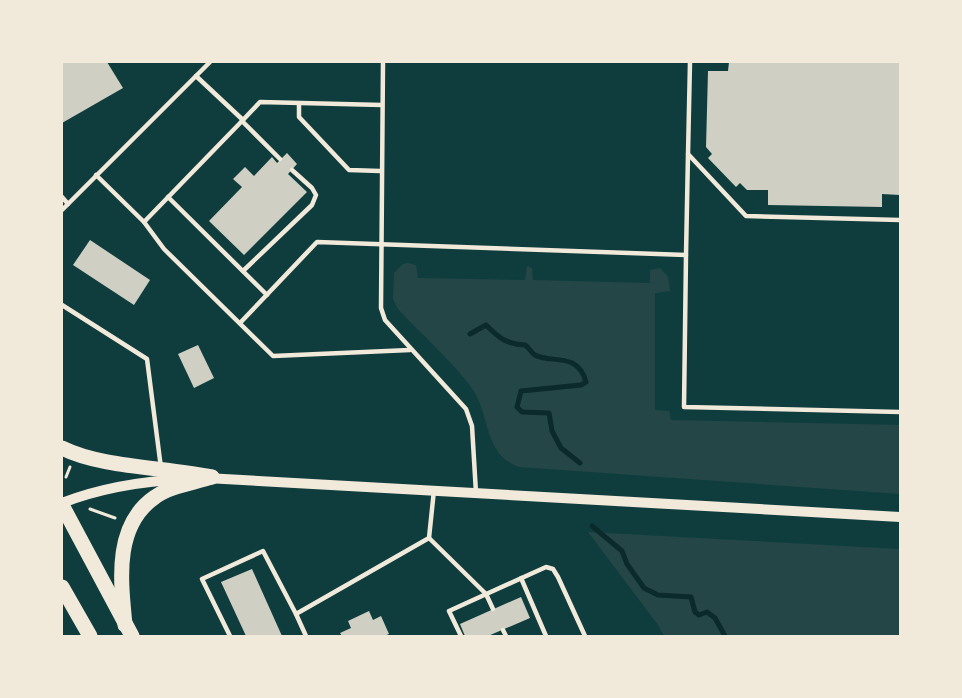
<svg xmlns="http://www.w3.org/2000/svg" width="962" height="698" font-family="'Times New Roman',serif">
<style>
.green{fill:#244646}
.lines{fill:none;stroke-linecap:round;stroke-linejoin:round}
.stream{stroke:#0a2a2b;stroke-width:5}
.building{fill:#cfcfc3}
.path{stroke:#f1e9da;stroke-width:3}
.service{stroke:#f1e9da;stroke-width:4.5}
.tertiary{stroke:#f1e9da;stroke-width:10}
.primary{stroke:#f1e9da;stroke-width:15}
</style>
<rect width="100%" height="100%" fill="#0f3d3e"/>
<g class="green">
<path d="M408 263 416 265 418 278 525 280 527 266 532 268 533 280 650 283V270L660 268 668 277 670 291 655 293V410L669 411 671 420 900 425V494L519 467C482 454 491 413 471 387 452 361 420 333 398 309L393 299 394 273 403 264Z"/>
<polygon points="588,532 900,549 900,636 664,636 658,625"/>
</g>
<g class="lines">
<g class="stream">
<path d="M470 334 486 325C499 338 506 344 525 345 529 347 531 353 535 355 550 364 578 351 586 382L581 385 521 391 517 407 522 412 549 413 552 431 561 448 580 463"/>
<polyline points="592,526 622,551 627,564 644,588 658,595 691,597 695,612 699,615 707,612 715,618 725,636"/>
</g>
</g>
<g class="building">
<polygon points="62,62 107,62 123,88 62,123"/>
<polygon points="729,62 900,62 900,195 882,194 882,207 768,205 768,190 747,190 740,183 736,187 708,158 712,154 706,147 708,71 728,71"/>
<polygon points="287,153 297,164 288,174 307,192 244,255 209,221 242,187 233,179 245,167 254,176 272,157 277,163"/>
<polygon points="90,240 150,280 134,305 73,265"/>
<polygon points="198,345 214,378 194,388 178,354"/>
<polygon points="252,569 282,636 246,636 221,582"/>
<polygon points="521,597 530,618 488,636 465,636 460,624"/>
<polygon points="369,611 373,620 381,616 389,634 384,636 342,636 340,633 351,628 348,621"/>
</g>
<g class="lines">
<g class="path">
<polyline points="66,477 70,467"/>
<polyline points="90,509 115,518"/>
</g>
<g class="service">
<polyline points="383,62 381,308 385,320 466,409 472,426 476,493"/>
<polyline points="690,62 688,154 746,216 900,220"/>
<polyline points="196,76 243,120 260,102 382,105"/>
<polyline points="299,105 299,117 349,170 380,171"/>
<polyline points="242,121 280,159"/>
<polyline points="96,175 144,222 164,249 273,356 410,350"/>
<polyline points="62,197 68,204"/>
<polyline points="168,197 267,295"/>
<polyline points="62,210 210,62"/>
<polyline points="144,222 243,120"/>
<polyline points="686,255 688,154"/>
<polyline points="243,271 312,205 316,195 312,188 292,170"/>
<polyline points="62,305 147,359 161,468"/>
<polyline points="240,323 317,242 686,255 684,407 900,412"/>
<polyline points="429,538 486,594 493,609"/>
<polyline points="521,578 546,636"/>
<polyline points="296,614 306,636"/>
<polyline points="503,630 506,636"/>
<polyline points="230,636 202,579 263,551 296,614 429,538 434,490"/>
<polyline points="461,636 449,611 546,567 553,569 558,577 585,636"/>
</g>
<g class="tertiary">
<polyline points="206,478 900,517"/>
<path d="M62 503C103 487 143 481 187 479"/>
</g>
<g class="primary">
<path d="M62 448C102 468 166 467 212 477"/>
<polyline points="62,505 132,636"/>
<polyline points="62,587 90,636"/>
<path d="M125 625C121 582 113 526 155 497 170 486 194 483 212 477"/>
</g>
</g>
<rect width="962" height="698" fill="none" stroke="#f1e9da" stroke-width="126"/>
</svg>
